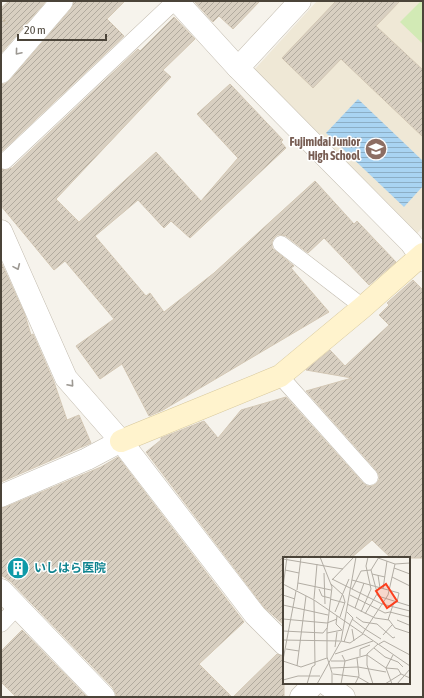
<svg xmlns="http://www.w3.org/2000/svg" width="424" height="698" font-family="'Asap Condensed','Noto Sans JP',sans-serif">
<style>
.education{fill:#efe8d6}
.park{fill:#d2eab5}
.water{fill:url(#water-rules)}
.building{fill:url(#building-hatch);stroke:#d3c7b4}
.lines{fill:none;stroke-linecap:round;stroke-linejoin:round}
.lane-casing{stroke:#c2bbae;stroke-width:17}
.street-casing{stroke:#c2bbae;stroke-width:23}
.secondary-casing{stroke:#d6c79b;stroke-width:23}
.path{stroke:#c4b79f;stroke-width:2.5;stroke-dasharray:2 2;stroke-linecap:butt}
.lane{stroke:#fff;stroke-width:16}
.street{stroke:#fff;stroke-width:22}
.secondary{stroke:#fff3cd;stroke-width:22}
.oneway{stroke:#9c9892}
.labels{text-anchor:middle;stroke-width:3;stroke-linejoin:round;paint-order:stroke}
.education-label{font-size:12px;font-weight:bold;fill:#785e54;stroke:#fff;text-anchor:end}
.culture-label{font-size:12px;font-weight:bold;fill:#0d838f;stroke:#fff;text-anchor:start}
.inset-road{fill:none;stroke:#b2ada4;stroke-width:1}
.view{fill:#fc3f1d;fill-opacity:0.15;stroke:#fc3f1d;stroke-width:2}
.inset-edge{fill:none;stroke:#4b4439;stroke-width:2}
</style>
<defs>
<pattern id="water-rules" width="6" height="5" patternUnits="userSpaceOnUse"><rect width="6" height="5" fill="#a9d4f2"/><path d="M0 2.5h6" fill="none" stroke="#8caec5"/></pattern>
<pattern id="building-hatch" width="6" height="6" patternUnits="userSpaceOnUse"><rect width="6" height="6" fill="#d8cfc1"/><path d="M-1 1l2-2M0 6l6-6M5 7l2-2" fill="none" stroke="#b1aa9e"/></pattern>
</defs>
<rect width="100%" height="100%" fill="#f6f3ec"/>
<polygon class="education" points="317,1 423,1 423,227 413,238 254,70"/>
<polygon class="park" points="421,1 423,1 423,44 400,22"/>
<polygon class="water" points="358,99 423,161 423,186 404,207 326,133"/>
<g class="building">
<polygon points="9,1 46,1 1,53 1,8"/>
<polygon points="74,1 125,1 107,19 124,36 1,152 1,84 5,84 10,80 71,9"/>
<polygon points="194,1 260,1 233,29 219,16 213,22"/>
<polygon points="336,1 400,1 376,26 423,70 423,137 341,59 313,88 282,58"/>
<polygon points="174,17 195,39 163,70 171,77 56,199 79,222 156,152 201,201 238,158 197,114 230,84 283,140 281,142 286,148 190,238 171,221 164,228 138,200 95,236 146,296 150,293 164,312 214,273 315,181 354,224 357,221 396,262 369,285 324,238 308,253 286,236 282,235 277,235 273,239 272,242 272,248 294,266 291,268 329,312 163,410 149,416 122,364 100,379 76,346 114,319 65,261 54,270 1,206 1,169 7,170 12,168 138,49 140,51"/>
<polygon points="1,262 25,315 31,335 33,334 54,382 67,420 79,415 91,443 1,482"/>
<polygon points="413,280 423,290 423,558 391,558 372,540 351,558 284,558 284,625 264,607 146,452 161,440 161,438 204,421 218,438 241,410 286,397 363,483 367,486 372,486 376,484 379,480 379,475 377,471 306,391 352,378 306,370 330,350 345,366 389,325 379,315 389,305 387,303"/>
<polygon points="118,457 244,622 199,664 232,697 116,697 116,694 113,688 10,581 1,575 1,508 6,507 101,467"/>
<polygon points="22,630 87,697 16,697 1,682 1,651"/>
<polygon points="277,654 284,656 284,697 233,697"/>
</g>
<g class="lines">
<g class="lane-casing">
<g id="lane">
<polyline points="5,161 175,1"/>
<polyline points="281,244 363,307"/>
<polyline points="280,376 370,477"/>
<polyline points="1,624 17,607"/>
</g>
</g>
<g class="street-casing">
<g id="street">
<polyline points="177,1 238,68 411,243 423,260"/>
<polyline points="238,68 300,1"/>
<polyline points="1,72 62,1"/>
<polyline points="1,231 66,378 121,441 255,615 284,644"/>
<polyline points="1,496 87,459 121,441"/>
<polyline points="1,590 104,697"/>
<polyline points="325,683 344,697"/>
<polyline points="301,697 315,683"/>
</g>
</g>
<g class="secondary-casing">
<polyline id="secondary" points="121,441 280,376 363,307 423,254"/>
</g>
<polyline class="path" points="1,17 7,24"/>
<use href="#lane" class="lane"/>
<use href="#street" class="street"/>
<use href="#secondary" class="secondary"/>
</g>
<defs><path id="oneway-chevron" d="M-2-3.5L2.5 0L-2 3.5" fill="none" stroke-width="1.6" stroke-linecap="round" stroke-linejoin="round"/></defs>
<g class="oneway">
<use href="#oneway-chevron" transform="translate(18 52) rotate(130)"/>
<use href="#oneway-chevron" transform="translate(17 267) rotate(66)"/>
<use href="#oneway-chevron" transform="translate(71 384) rotate(49)"/>
</g>
<defs>
<g id="school-disc" transform="scale(1.15)"><circle r="9.5" fill="#8d6e63" stroke="#fff"/><path d="M0-5L7-2L0 1L-7-2ZM-4 1L0 2.5L4 1V4Q0 6-4 4Z" fill="#fff"/></g>
<g id="building-disc" transform="scale(1.15)"><circle r="9.5" fill="#0f9aa8" stroke="#fff"/><path d="M-4-6H4V6H1V3H-1V6H-4ZM-2.5-4.3h1.7v1.8h-1.7ZM.8-4.3h1.7v1.8H.8ZM-2.5-1h1.7V.8h-1.7ZM.8-1h1.7V.8H.8Z" fill="#fff"/></g>
</defs>
<g fill-rule="evenodd">
<use href="#school-disc" x="376" y="149"/>
<use href="#building-disc" x="18" y="568"/>
</g>
<g class="labels">
<g class="education-label">
<text x="360" y="146">Fujimidai Junior<tspan x="360" dy="14">High School</tspan></text>
</g>
<g class="culture-label">
<text x="34" y="572">いしはら医院</text>
</g>
</g>
<g transform="translate(283 557)">
<rect width="127" height="127" fill="#f6f3ec"/>
<path class="inset-road" d="M37 0 49 30 44 73V100L49 116V127M101 0H116M95 1 112 7 127 6M0 2 60 12M111 11 127 17M2 13 16 16M88 13 95 39 127 49M41 16 42 47M89 17 102 20M95 18 97 31M109 20 127 29M49 22 99 47 127 54M49 23 70 1M69 23 116 36 114 45M15 26 48 33M0 27 31 43 127 109M48 27 60 38 62 45 57 60M0 30 4 0M36 32 39 39 47 41M69 32 78 14 88 13 96 0M100 32 104 4M14 33 18 0M0 38 12 42M67 38 102 56 107 55 126 60 127 56M31 42 34 7M47 42 62 46M64 47 92 61 106 63 112 71 127 76M0 48 45 58M72 51 81 26M52 55 66 22M64 55 70 61 67 67M78 55 88 32 83 9 85 0M82 57 94 37M54 59 53 67 59 73M73 60 80 65 94 67 110 81 112 80M0 62 44 66 54 62M69 62 82 72M105 63 111 45M114 63 126 68M69 72 71 84M82 72 98 82M0 74 40 76 44 71M44 76 59 73M80 76 105 38 112 7M100 78 109 68M0 83 57 84M58 84 67 86 80 77M61 85 67 67M96 87 101 84 127 98M52 90 54 75M91 91 102 100 115 105 120 110M3 92 16 94M52 97 90 84M77 99V92L87 88M0 103 13 34M0 104 18 110 44 101M48 104H62L84 98 103 111 115 112 118 117 127 121M14 109 23 39M48 111 75 110 103 115M50 117 75 120 87 127M0 123 15 119H37M24 127 29 110 32 108 31 43M34 127 58 84 73 0M58 127 62 104 59 98M72 127 76 119 74 101M90 127 84 108V97L95 87M102 127 118 117M109 127 103 111 110 98M114 127 127 112"/>
<path class="view" d="M103 27 114 44 104 51 93 34Z"/>
<rect width="127" height="127" class="inset-edge"/>
</g>
<rect width="424" height="698" fill="none" stroke="#4b4439" stroke-width="4"/>
<path d="M18 34v6h88v-6" fill="none" stroke="#4b4439" stroke-width="2"/>
<text x="24" y="34" font-size="12" fill="#4b4439" stroke="#ffffff" stroke-width="3" paint-order="stroke">20 m</text>
</svg>
